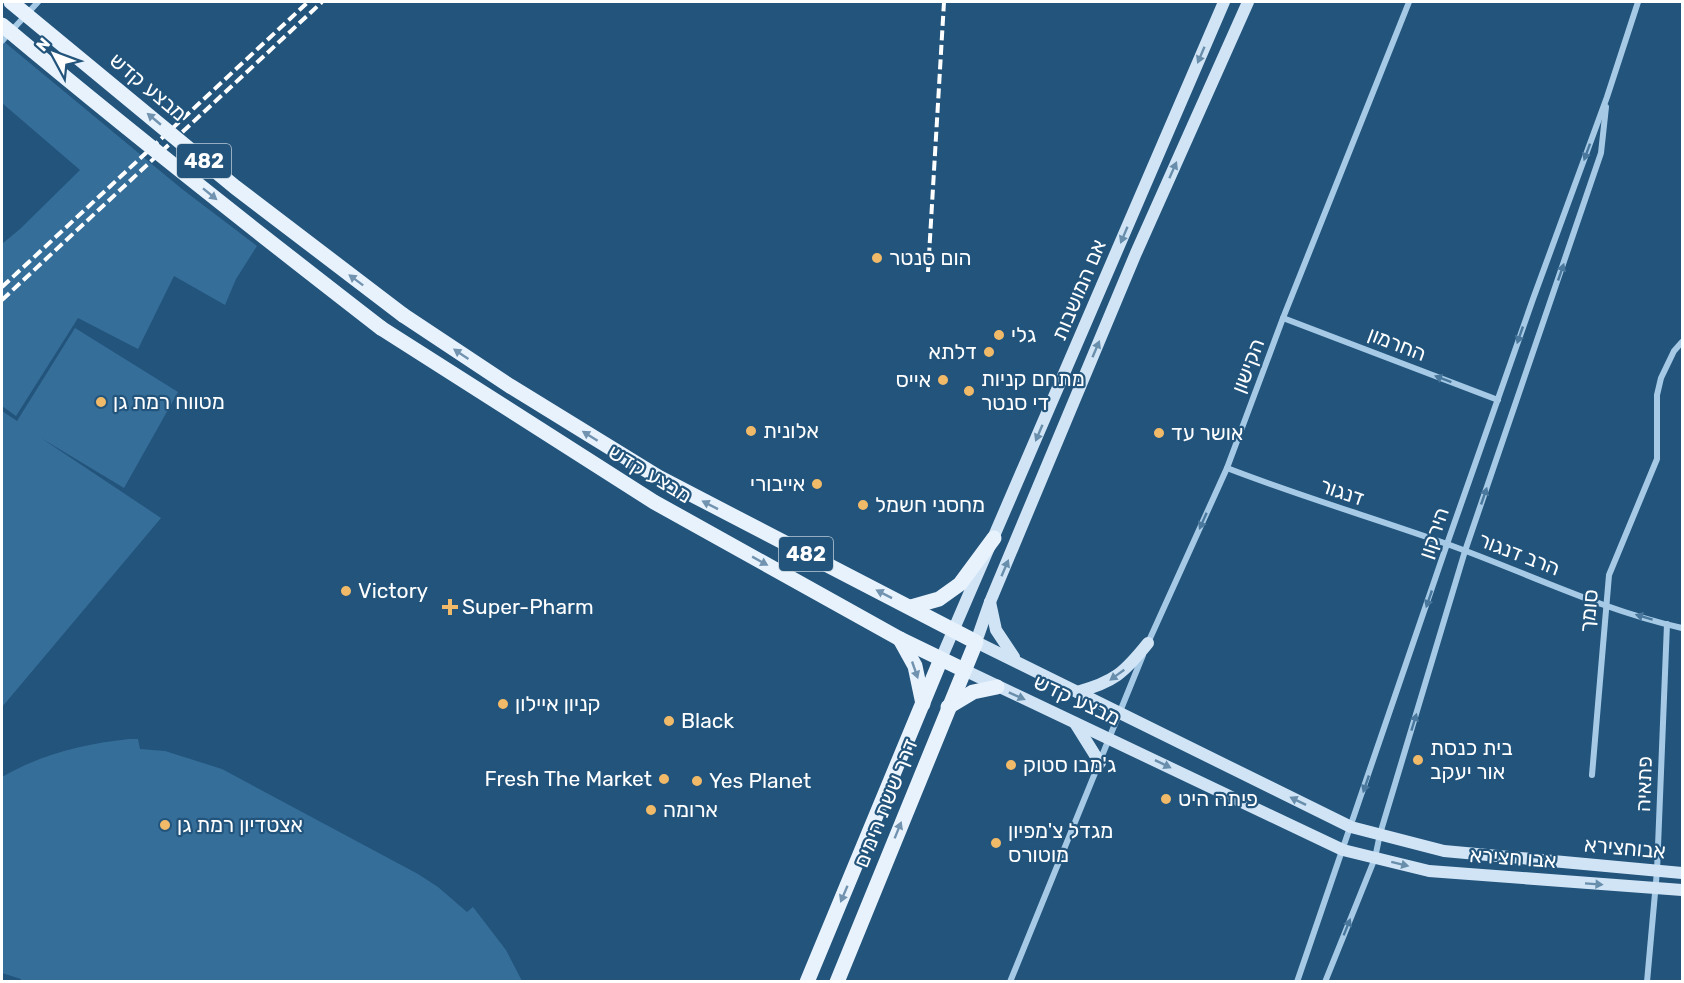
<svg xmlns="http://www.w3.org/2000/svg" width="1684" height="983" font-family="Rubik,Heebo,sans-serif">
<style>
.green{fill:#366e9a}
.lines{fill:none;stroke-linecap:round;stroke-linejoin:round}
.street{stroke:#a6cae6;stroke-width:6}
.secondary{stroke:#d0e4f5;stroke-width:12}
.primary{stroke:#e7f2fd;stroke-width:15}
.rail{stroke:#fff;stroke-width:4;stroke-dasharray:10 4.5;stroke-linecap:butt}
.primary-bridge{stroke:#e7f2fd;stroke-width:15}
.oneway{fill:#688eac}
.oneway2{fill:#7193b0}
.oneway3{fill:#4a779c}
.poi-dot{fill:#f1ba69;stroke:#22547c;stroke-width:2}
.labels{text-anchor:middle;stroke-width:4.5;stroke-linejoin:round;paint-order:stroke}
.shield{fill:#22547c;stroke:#bdccd8;stroke-width:1.5}
.shield-label{font-size:20px;font-weight:bold;fill:#fff}
.street-label{font-size:21px;fill:#fff;stroke:#22547c}
.poi-label{font-size:21px;fill:#fff;stroke:#22547c;text-anchor:start}
</style>
<rect width="100%" height="100%" fill="#22547c"/>
<g class="green">
<polygon points="2,40 182,189 257,246 236,279 225,305 174,276 138,349 78,318 16,416 2,406 2,244 20,229 80,170 2,103"/>
<polygon points="75,328 178,392 124,488 41,438 161,518 2,707 2,411 17,421"/>
<path d="M129 739H138L140 749 165 751 222 769 418 874 438 887 467 912 473 907 506 950 522 981 20 982 21 979 2 973V777C42 754 83 744 129 739Z"/>
</g>
<g class="lines">
<g class="street">
<polyline points="2,41 38,2"/>
<polyline points="1283,318 1498,400"/>
<path d="M1227 468C1299 496 1374 518 1447 544 1525 572 1601 610 1682 628"/>
<polyline points="1147,645 1227,468 1283,318 1409,2"/>
<polyline points="1592,775 1609,575 1657,459 1657,395 1661,378 1674,351 1682,342"/>
<polyline points="1010,982 1143,655"/>
<polyline points="1297,982 1447,544 1533,299 1607,97 1638,2"/>
<polyline points="1325,982 1375,858 1380,834 1465,551 1601,153 1606,107"/>
<polyline points="1647,982 1657,871 1667,624"/>
</g>
<g class="secondary">
<polyline points="1248,2 1136,253 990,602 976,642 1351,827 1444,851 1682,873"/>
<polyline points="990,602 996,630 1014,657"/>
<polyline points="941,659 1224,2"/>
<polyline points="964,670 1343,850 1429,871 1682,890"/>
<path d="M1077 692C1114 682 1124 673 1148 643"/>
<polyline points="1075,723 1100,763"/>
</g>
<g class="primary">
<polyline points="403,315 510,386 658,477 976,642 837,982"/>
<polyline points="381,328 654,502 900,639 964,670"/>
<polyline points="911,607 939,599 960,584 994,538"/>
<polyline points="900,639 915,666 923,704"/>
<polyline points="948,707 973,692 997,687"/>
<polyline points="807,982 941,659"/>
</g>
<g class="rail">
<polyline points="928,272 944,2"/>
<polyline points="2,287 308,2"/>
<polyline points="2,300 322,2"/>
</g>
<g class="primary-bridge">
<polyline points="11,2 235,187 403,315"/>
<path d="M2 25C126 129 253 229 381 328"/>
</g>
</g>
<defs><path id="oneway-solid" d="M-6-.8H1V-3.2L6.5 0L1 3.2V.8H-6Z" transform="scale(1.5)"/></defs>
<g class="oneway">
<use href="#oneway-solid" transform="translate(1201 55) rotate(113)"/>
<use href="#oneway-solid" transform="translate(1173 170) rotate(-66)"/>
<use href="#oneway-solid" transform="translate(1124 235) rotate(113)"/>
<use href="#oneway-solid" transform="translate(1096 349) rotate(-67)"/>
<use href="#oneway-solid" transform="translate(1039 433) rotate(113)"/>
<use href="#oneway-solid" transform="translate(1005 568) rotate(-67)"/>
<use href="#oneway-solid" transform="translate(1117 675) rotate(144)"/>
<use href="#oneway-solid" transform="translate(1017 696) rotate(24)"/>
<use href="#oneway-solid" transform="translate(1163 764) rotate(26)"/>
<use href="#oneway-solid" transform="translate(1298 801) rotate(-154)"/>
<use href="#oneway-solid" transform="translate(1400 864) rotate(14)"/>
<use href="#oneway-solid" transform="translate(1594 884) rotate(4)"/>
</g>
<g class="oneway2">
<use href="#oneway-solid" transform="translate(154 119) rotate(-140)"/>
<use href="#oneway-solid" transform="translate(210 194) rotate(39)"/>
<use href="#oneway-solid" transform="translate(356 280) rotate(-143)"/>
<use href="#oneway-solid" transform="translate(461 354) rotate(-146)"/>
<use href="#oneway-solid" transform="translate(590 436) rotate(-148)"/>
<use href="#oneway-solid" transform="translate(710 505) rotate(-153)"/>
<use href="#oneway-solid" transform="translate(760 561) rotate(29)"/>
<use href="#oneway-solid" transform="translate(884 594) rotate(-153)"/>
<use href="#oneway-solid" transform="translate(915 670) rotate(71)"/>
<use href="#oneway-solid" transform="translate(898 830) rotate(-68)"/>
<use href="#oneway-solid" transform="translate(844 894) rotate(113)"/>
</g>
<g class="oneway3">
<use href="#oneway-solid" transform="translate(1587 152) rotate(110)"/>
<use href="#oneway-solid" transform="translate(1561 272) rotate(-71)"/>
<use href="#oneway-solid" transform="translate(1520 335) rotate(109)"/>
<use href="#oneway-solid" transform="translate(1443 379) rotate(-159)"/>
<use href="#oneway-solid" transform="translate(1484 496) rotate(-71)"/>
<use href="#oneway-solid" transform="translate(1203 521) rotate(114)"/>
<use href="#oneway-solid" transform="translate(1429 599) rotate(109)"/>
<use href="#oneway-solid" transform="translate(1644 617) rotate(-163)"/>
<use href="#oneway-solid" transform="translate(1414 722) rotate(-73)"/>
<use href="#oneway-solid" transform="translate(1366 784) rotate(109)"/>
<use href="#oneway-solid" transform="translate(1347 927) rotate(-68)"/>
</g>
<g class="poi-dot">
<circle cx="877" cy="258" r="6"/>
<circle cx="999" cy="335" r="6"/>
<circle cx="989" cy="352" r="6"/>
<circle cx="943" cy="380" r="6"/>
<circle cx="969" cy="391" r="6"/>
<circle cx="101" cy="402" r="6"/>
<circle cx="751" cy="431" r="6"/>
<circle cx="1159" cy="433" r="6"/>
<circle cx="817" cy="484" r="6"/>
<circle cx="863" cy="505" r="6"/>
<circle cx="346" cy="591" r="6"/>
<path d="M447 598h6v6h6v6h-6v6h-6v-6h-6v-6h6z"/>
<circle cx="503" cy="704" r="6"/>
<circle cx="669" cy="721" r="6"/>
<circle cx="1418" cy="760" r="6"/>
<circle cx="1011" cy="765" r="6"/>
<circle cx="664" cy="779" r="6"/>
<circle cx="697" cy="781" r="6"/>
<circle cx="1166" cy="799" r="6"/>
<circle cx="651" cy="810" r="6"/>
<circle cx="165" cy="825" r="6"/>
<circle cx="996" cy="843" r="6"/>
</g>
<g class="labels">
<g class="shield">
<rect x="177" y="144" width="54" height="34" rx="4.5"/>
<rect x="779" y="537" width="54" height="34" rx="4.5"/>
</g>
<g class="shield-label">
<text x="204" y="168">482</text>
<text x="806" y="561">482</text>
</g>
<g class="street-label">
<text transform="translate(148 87) rotate(40)" y="7">מבצע קדש</text>
<text transform="translate(1079 290) rotate(-67)" y="7">אם המושבות</text>
<text transform="translate(1397 344) rotate(21)" y="7">החרמון</text>
<text transform="translate(1248 366) rotate(-69)" y="7">הקישון</text>
<text transform="translate(650 474) rotate(31)" y="7">מבצע קדש</text>
<text transform="translate(1342 492) rotate(19)" y="7">דנגור</text>
<text transform="translate(1434 533) rotate(-71)" y="7">הירקון</text>
<text transform="translate(1519 554) rotate(21)" y="7">הרב דנגור</text>
<text transform="translate(1589 611) rotate(-85)" y="7">סומך</text>
<text transform="translate(1077 700) rotate(25)" y="7">מבצע קדש</text>
<text transform="translate(1644 784) rotate(-88)" y="7">פתאיה</text>
<text transform="translate(886 803) rotate(-68)" y="7">דרך ששת הימים</text>
<text transform="translate(1625 848) rotate(5)" y="7">אבוחצירא</text>
<text transform="translate(1513 858) rotate(4)" y="7">אבו חצירא</text>
</g>
<g class="poi-label">
<text x="889" y="265">הום סנטר</text>
<text x="1011" y="342">גלי</text>
<text x="977" y="359" text-anchor="end">דלתא</text>
<text x="981" y="386">מתחם קניות<tspan x="981" dy="24">די סנטר</tspan></text>
<text x="931" y="387" text-anchor="end">אייס</text>
<text x="113" y="409">מטווח רמת גן</text>
<text x="763" y="438">אלונית</text>
<text x="1171" y="440">אושר עד</text>
<text x="805" y="491" text-anchor="end">אייבורי</text>
<text x="875" y="512">מחסני חשמל</text>
<text x="358" y="598">Victory</text>
<text x="462" y="614">Super-Pharm</text>
<text x="515" y="711">קניון איילון</text>
<text x="681" y="728">Black</text>
<text x="1430" y="755">בית כנסת<tspan x="1430" dy="24">אור יעקב</tspan></text>
<text x="1023" y="772">ג'מבו סטוק</text>
<text x="652" y="786" text-anchor="end">Fresh The Market</text>
<text x="709" y="788">Yes Planet</text>
<text x="1178" y="806">פיתה היט</text>
<text x="663" y="817">ארומה</text>
<text x="177" y="832">אצטדיון רמת גן</text>
<text x="1008" y="838">מגדל צ'מפיון<tspan x="1008" dy="24">מוטורס</tspan></text>
</g>
</g>
<rect width="1684" height="983" fill="none" stroke="#ffffff" stroke-width="6"/>
<g transform="translate(54 54) rotate(311)" stroke="#22547c" stroke-width="4.5" paint-order="stroke">
<path d="M0-4.5L10 22L0 15L-10 22Z" fill="#ffffff"/>
<text y="-9" font-size="16" font-weight="bold" text-anchor="middle" fill="#ffffff">N</text>
</g>
</svg>
